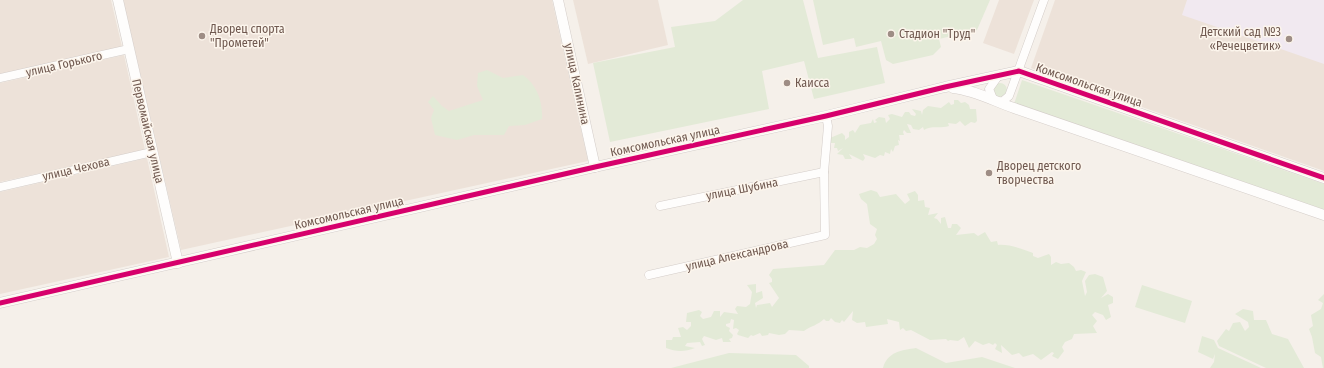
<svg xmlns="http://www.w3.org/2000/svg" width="1324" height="368" font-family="'Fira Sans Condensed',sans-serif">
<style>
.residential{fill:#ede2d9}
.education{fill:#f1e9f0}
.green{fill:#e3ead7}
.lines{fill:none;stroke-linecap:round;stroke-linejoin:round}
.minor-casing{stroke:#d4cdc9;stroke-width:9}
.tertiary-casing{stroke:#d4cdc9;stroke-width:11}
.minor{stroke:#fefdfc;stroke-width:8}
.tertiary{stroke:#fefdfc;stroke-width:10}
.cycleway-casing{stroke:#fcf5ec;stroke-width:8}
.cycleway{stroke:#d6006c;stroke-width:5}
.poi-dot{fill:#9e8d85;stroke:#fcf5ec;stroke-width:1.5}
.labels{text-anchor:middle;stroke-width:3;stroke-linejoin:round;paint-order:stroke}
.poi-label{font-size:12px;fill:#6f584f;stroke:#fcf5ec;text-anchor:start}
.street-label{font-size:12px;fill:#6f584f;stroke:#fcf5ec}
</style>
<rect width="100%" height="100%" fill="#f5f0ea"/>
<g class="residential">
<polygon points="0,0 111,0 122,47 0,75"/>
<polygon points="123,0 552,0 588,161 181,250"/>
<polygon points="573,0 658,0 668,45 588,64"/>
<polygon points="999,0 1034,0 1014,54 983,43"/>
<polygon points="1055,0 1324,0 1324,171 1031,68"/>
<polygon points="124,55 145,150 0,182 0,83"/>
<polygon points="147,158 169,257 0,294 0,192"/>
</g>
<polygon class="education" points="1187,0 1324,0 1324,64 1182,15"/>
<g class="green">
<polygon points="743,0 803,0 818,58 877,47 885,83 814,99 804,61 762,71 769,109 610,142 593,63 675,47 671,27 715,21"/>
<polygon points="813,0 990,0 977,30 939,39 941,47 933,55 893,64 886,60 881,41 856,47 854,38 823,45"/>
<path d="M487 70 503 78 523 75C537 85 543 102 542 119L525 125 509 126 504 135H474L457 140 435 135 431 118 434 110 428 102 433 96 442 106 449 111 483 100 477 86 478 73Z"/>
<polygon points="1022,80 1324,184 1324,211 1014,104"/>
<circle cx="1000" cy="90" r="7"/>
<path d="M954 100H958L961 103 965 102 969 105 970 109H976L977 121 975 123 971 122 965 126 960 121 956 124 948 123 949 126C939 129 932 125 924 130L923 127 919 130 913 129 911 125 907 124 911 133H907L904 130 903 132 904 135H899L900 141 898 140 899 145 895 146 893 152 891 149 890 154 885 152 884 156 880 155 875 158 863 154 865 158 863 161 849 154 852 159H845L843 155 837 154 843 148 838 151 837 148H834L835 143H829L830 138 842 133 845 136V140L849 137V132L853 130 855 133 860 125 871 123 873 119 874 123 877 122 875 120 879 117 885 118 886 123 890 119 888 115 892 114 902 117 905 112H909L911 115 915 116 916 114 912 109 921 111 922 115 923 110 928 106 941 108 949 102 951 105 954 104Z"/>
<path d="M871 190 877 192 880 197 896 194 905 204 910 200 907 194 915 191 918 195V201L924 200 925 207 930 208 928 215 938 213 934 218 937 219 941 224V218L945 217 948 228H951L952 224H957L961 228 956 235 974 233 978 236 985 232 991 242 997 241 998 245C1009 244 1022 249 1033 253V256L1038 258 1049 254 1051 257V265L1056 262 1061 264 1069 263 1074 267 1076 271 1081 270 1086 272 1082 281 1085 296 1087 292 1085 281 1089 275 1095 274 1103 277 1107 291 1101 298 1108 294 1113 297V303L1108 305 1111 317 1106 320 1103 315 1095 312 1092 315 1097 321 1093 326 1097 333 1074 334 1072 339 1065 342 1062 347 1064 351 1058 359 1052 356 1054 353 1052 352 1041 360 1033 354 1023 357 1019 353 1012 355 1001 345 1002 353 995 349 997 345 995 343 993 345 989 343 983 345 975 341 969 348 964 337 958 341 950 340 948 341 946 339 930 340 911 330 906 331 903 328 900 330 899 322 887 319 888 324 866 327 865 322 857 323 852 320 853 311 844 322 842 320 840 323 835 322 831 318 829 321H826L824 319C818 325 811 326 804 331L789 330 785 334 779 335 769 333 768 335 762 336 760 333 753 336 751 335 748 338 738 335 737 334 739 330 736 328 733 329 734 320 731 319 730 323 726 324V326L730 328 729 331 733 335 732 338 729 339 731 342H723L722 338 716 340 704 336 702 339 705 345 702 346 700 342 687 343 685 346 695 348C685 352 676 352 666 348V340H672L673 337H681L678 328 683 327 687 330 691 326V322H686L687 313 699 310 702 312 700 316 703 319 711 317 714 311H720V317L724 312 738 314 735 309 737 306 746 307 750 304 752 292 747 285 756 284V293L762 291 763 298 755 303 756 308 757 305 770 303 772 307 779 298 769 283 772 282V279L769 275 773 269 824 265 835 250H854L860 247 867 248 874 244 877 239 875 235 877 229 870 224 867 204 861 199 859 194Z"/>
<polygon points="1142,285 1192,301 1185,323 1135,307"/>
<polygon points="1324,294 1324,368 1323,368 1321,357 1315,353 1312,337 1309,329 1313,326 1311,315 1321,309 1323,303 1318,300"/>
<polygon points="1243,309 1253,311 1254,320 1266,320 1272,334 1288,339 1304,368 1266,368 1219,346 1217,341 1226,329 1229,331 1233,323 1240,322 1245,331 1249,327 1248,322 1235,314"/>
<polygon points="1202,336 1214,340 1218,348 1261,368 1210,368 1214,362 1215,354 1213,359 1198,352"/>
<path d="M916 348 946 363 982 357 1015 368H883C887 352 902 350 916 348Z"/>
<polygon points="729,353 796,355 809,366 809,368 671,368"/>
</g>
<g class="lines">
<g class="minor-casing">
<g id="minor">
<polyline points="0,78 129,49"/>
<polyline points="993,99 989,89 999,75"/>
<polyline points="998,102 1003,101 1009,96 1044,0"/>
<polyline points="0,187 152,152"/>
<polyline points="660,206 824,172"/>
<polyline points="649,275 825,235 824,172 828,126 826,116"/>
</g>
</g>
<g class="tertiary-casing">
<g id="tertiary">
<polyline points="118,0 178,263"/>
<polyline points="558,0 595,167"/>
<path d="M953 88C974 90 994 101 1014 108L1324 215"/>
<polyline points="0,303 595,167 826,116 945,87 1019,71 1324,178"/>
</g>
</g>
<use href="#minor" class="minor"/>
<use href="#tertiary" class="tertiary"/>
<g class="cycleway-casing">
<polyline id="cycleway" points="0,303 595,167 826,116 945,87 1019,71 1324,178"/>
</g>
<use href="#cycleway" class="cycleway"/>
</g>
<g class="poi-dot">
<circle cx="891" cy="34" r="4"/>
<circle cx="202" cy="36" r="4"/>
<circle cx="1289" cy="39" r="4"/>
<circle cx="787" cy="83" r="4"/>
<circle cx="989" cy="173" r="4"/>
</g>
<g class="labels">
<g class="poi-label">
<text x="210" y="33">Дворец спорта<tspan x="210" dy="14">"Прометей"</tspan></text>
<text x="1281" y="36" text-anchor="end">Детский сад №3<tspan x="1281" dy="14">«Речецветик»</tspan></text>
<text x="899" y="38">Стадион "Труд"</text>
<text x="795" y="87">Каисса</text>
<text x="997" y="170">Дворец детского<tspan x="997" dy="14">творчества</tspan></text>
</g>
<g class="street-label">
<text transform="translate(64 64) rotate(-13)" y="4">улица Горького</text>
<text transform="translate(577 84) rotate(78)" y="4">улица Калинина</text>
<text transform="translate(1089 85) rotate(19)" y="4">Комсомольская улица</text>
<text transform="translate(148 131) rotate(77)" y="4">Первомайская улица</text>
<text transform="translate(665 141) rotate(-12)" y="4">Комсомольская улица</text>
<text transform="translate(76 169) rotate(-13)" y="4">улица Чехова</text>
<text transform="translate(742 189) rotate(-11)" y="4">улица Шубина</text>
<text transform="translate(349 213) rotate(-13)" y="4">Комсомольская улица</text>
<text transform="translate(737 255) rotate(-13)" y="4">улица Александрова</text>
</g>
</g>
</svg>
